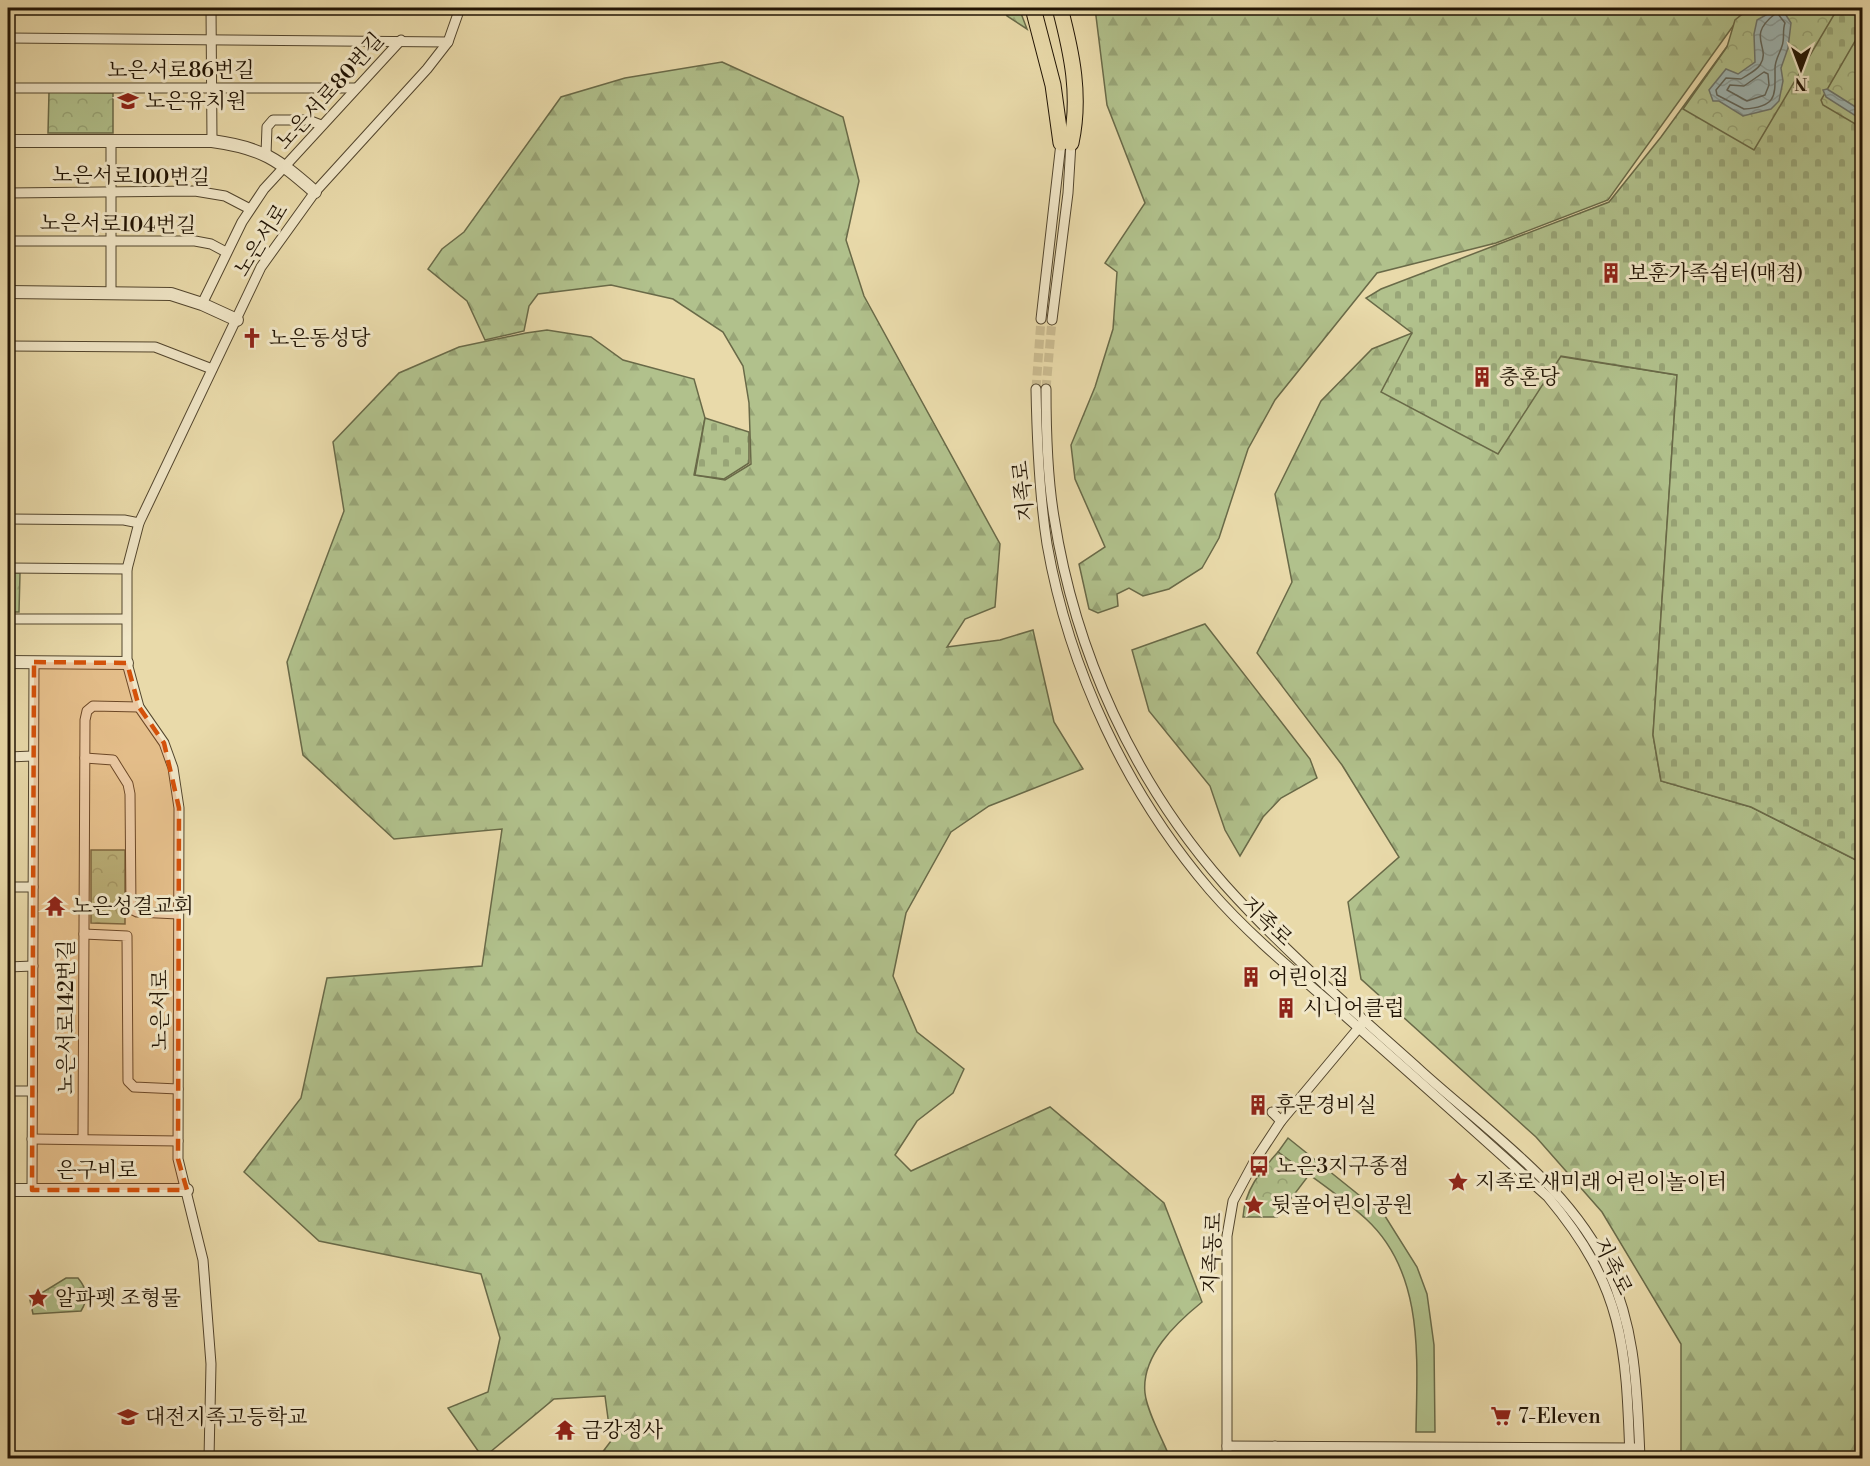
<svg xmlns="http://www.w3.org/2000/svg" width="1870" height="1466" font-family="'Libre Bodoni','Noto Serif KR',serif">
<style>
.grass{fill:#b1c18c;stroke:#696a48;stroke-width:1.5}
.forest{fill:url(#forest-firs);stroke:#696a48;stroke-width:1.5}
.cemetery{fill:url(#cemetery-stones);stroke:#696a48;stroke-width:1.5}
.park{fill:url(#park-crowns);stroke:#696a48;stroke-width:1.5}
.water{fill:url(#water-waves);stroke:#6c766e;stroke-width:1.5}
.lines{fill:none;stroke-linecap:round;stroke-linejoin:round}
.shore{stroke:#60665c;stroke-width:1.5}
.minor-tunnel{stroke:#cbbc91;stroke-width:9;stroke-dasharray:9 4.5;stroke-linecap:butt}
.minor-casing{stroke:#53462e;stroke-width:11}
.tertiary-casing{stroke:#53462e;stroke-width:14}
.primary-casing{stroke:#211404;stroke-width:17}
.minor{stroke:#f1e7c8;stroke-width:9}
.tertiary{stroke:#f1e7c8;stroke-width:12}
.primary{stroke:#e9daaa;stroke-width:15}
.marked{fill:#d4520b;fill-opacity:0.2;stroke:#d4520b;stroke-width:4.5;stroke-dasharray:12 8;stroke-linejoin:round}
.labels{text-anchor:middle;stroke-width:6;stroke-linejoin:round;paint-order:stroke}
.street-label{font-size:21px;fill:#211404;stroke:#f1e7c8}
.poi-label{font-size:21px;fill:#211404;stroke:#f1e7c8;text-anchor:start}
</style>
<defs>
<pattern id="forest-firs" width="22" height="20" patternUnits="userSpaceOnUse" patternTransform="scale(1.5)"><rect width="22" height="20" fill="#b1c18c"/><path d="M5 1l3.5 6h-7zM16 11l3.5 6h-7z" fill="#98a577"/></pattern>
<pattern id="cemetery-stones" width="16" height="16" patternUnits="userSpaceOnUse" patternTransform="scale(1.5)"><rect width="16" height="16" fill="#b1c18c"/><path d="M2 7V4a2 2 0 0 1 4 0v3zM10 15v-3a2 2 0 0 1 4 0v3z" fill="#98a577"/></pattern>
<pattern id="park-crowns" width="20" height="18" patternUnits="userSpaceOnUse" patternTransform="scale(1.5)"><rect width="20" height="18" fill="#b1c18c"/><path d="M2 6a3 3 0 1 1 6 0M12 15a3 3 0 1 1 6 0" fill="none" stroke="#98a577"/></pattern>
<pattern id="water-waves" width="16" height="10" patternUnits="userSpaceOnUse" patternTransform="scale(1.5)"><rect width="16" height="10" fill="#9eb7b5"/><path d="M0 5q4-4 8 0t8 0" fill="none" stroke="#889c9a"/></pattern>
</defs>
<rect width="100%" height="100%" fill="#e9daaa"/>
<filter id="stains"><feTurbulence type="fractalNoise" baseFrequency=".00333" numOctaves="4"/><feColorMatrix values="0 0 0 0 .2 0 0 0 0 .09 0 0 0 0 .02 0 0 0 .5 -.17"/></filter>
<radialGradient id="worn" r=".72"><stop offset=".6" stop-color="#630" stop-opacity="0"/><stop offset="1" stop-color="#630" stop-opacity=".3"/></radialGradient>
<path class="grass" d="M1288 1138 1385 1216 1417 1267 1427 1294 1434 1345 1435 1432H1416C1417 1359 1425 1273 1366 1219 1339 1194 1307 1174 1278 1152Z"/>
<g class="forest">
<polygon points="1003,8 1019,8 1027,29 1007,16"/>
<polygon points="1095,8 1746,8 1608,200 1496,243 1377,273 1275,400 1248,449 1219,538 1202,568 1169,589 1143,596 1129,588 1117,594 1118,606 1098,613 1089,609 1079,564 1105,547 1075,479 1071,445 1095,387 1113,329 1117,272 1105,263 1145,203 1107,105"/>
<path d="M722 62 843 117 859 181 846 240 864 296 1000 544 995 607 965 619 947 647 1000 640 1033 630 1054 722 1083 769 989 806 951 832 906 913 893 976 917 1032 964 1069 953 1093 917 1121 895 1155 911 1171 1050 1107 1164 1203 1202 1302C1176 1323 1141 1356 1145 1393 1147 1412 1163 1440 1170 1458H598L611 1441 605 1396 554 1399 483 1458 448 1408 488 1392 500 1338 481 1274 319 1241 244 1172 301 1098 327 978 482 966 502 829 394 839 303 755 287 662 344 511 333 442 399 373 459 347 526 333 547 330 591 337 623 360 694 379 705 418 694 475 725 480 751 464 749 403 743 366 723 332 673 299 611 285 538 294 529 306 524 331 485 340 467 301 428 269 442 249 464 232 561 97 625 78Z"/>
<polygon points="1412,333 1677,375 1653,735 1661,781 1751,807 1862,863 1862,1458 1681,1458 1681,1344 1602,1212 1536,1137 1361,979 1348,902 1399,857 1342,765 1257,653 1292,582 1275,494 1321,401 1372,349"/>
<polygon points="1205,624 1310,759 1317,778 1281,798 1263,817 1240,856 1225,830 1210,786 1149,711 1132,650"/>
</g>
<g class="cemetery">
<polygon points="1755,8 1862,8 1862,863 1751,807 1661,781 1653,735 1677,375 1561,356 1498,454 1381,392 1412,333 1366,298 1381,289 1609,202 1661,137"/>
<polygon points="705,418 749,432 749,463 724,479 695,475"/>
</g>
<g class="park">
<polygon points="1750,8 1838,8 1754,150 1683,109 1727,47 1735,20"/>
<polygon points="1862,29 1862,128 1823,105 1821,100"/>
<polygon points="49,92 113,93 113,133 48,133"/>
<polygon points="8,573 20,573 19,612 8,612"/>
<polygon points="91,850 125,850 125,924 91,923"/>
<path d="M1278 1152 1309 1175 1277 1217H1243C1245 1189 1260 1172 1278 1152Z"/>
<path d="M66 1278H78C87 1289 89 1298 81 1311L33 1314 30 1300Z"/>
</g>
<g class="water">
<polygon points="1778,8 1786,8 1784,12 1791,23 1788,48 1781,68 1783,81 1779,101 1771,109 1743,116 1719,101 1713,101 1709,90 1726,69 1738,74 1755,62 1754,34 1757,20"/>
<polygon points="1827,89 1862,111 1862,120 1826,97 1823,90"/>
</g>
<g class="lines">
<g class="shore">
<path d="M1775 14H1778L1785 23C1782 31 1785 38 1782 46 1780 53 1775 60 1775 68 1775 95 1778 107 1744 109L1717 95 1716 90 1726 78 1741 79C1747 75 1756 71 1760 65 1772 47 1745 37 1775 14Z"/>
<polygon points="1764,72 1768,74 1769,85 1765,95 1747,101 1727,90 1730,85 1744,86"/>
</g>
<g class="minor-tunnel">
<polyline points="1036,389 1041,319"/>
<polyline points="1046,389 1052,320"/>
</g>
<g class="minor-casing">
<g id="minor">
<polyline points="211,8 212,141"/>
<polyline points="8,38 448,42"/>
<polyline points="8,88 355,88"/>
<polyline points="266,154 267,127 273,120 308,120 321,125"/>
<polyline points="8,193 195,191 225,196 250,209"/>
<polyline points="8,241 195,241 211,244 226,252"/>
<polyline points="111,292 111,142"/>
<polyline points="202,304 242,222 264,189 401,40"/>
<polyline points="1041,319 1061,143"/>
<polyline points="1052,320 1068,193 1071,143"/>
<polyline points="8,346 155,347 212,369"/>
<path d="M1036 389C1037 441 1039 493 1047 544 1069 670 1127 793 1210 890 1249 935 1297 974 1342 1013 1411 1074 1480 1135 1548 1197 1624 1288 1626 1345 1630 1458"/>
<path d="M1046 389C1046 432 1047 475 1054 517 1075 653 1134 782 1225 885 1285 952 1354 1011 1421 1071 1484 1128 1563 1182 1603 1259 1636 1323 1637 1388 1640 1458"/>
<polyline points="8,519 124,520 139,523"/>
<polyline points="8,568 127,569"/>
<polyline points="8,619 125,619"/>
<polyline points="8,757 33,756"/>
<polyline points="85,758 113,760 128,784 130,794 131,909 137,912 178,914"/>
<polyline points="8,887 33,887"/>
<polyline points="84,934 127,936 128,1081 134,1087 178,1089"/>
<polyline points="8,967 33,966"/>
<polyline points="8,1091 32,1091"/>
<polyline points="1272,1112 1281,1121"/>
<polyline points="32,1139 178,1141"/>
<polyline points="83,1139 85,720 87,711 93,706 139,707"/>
<polyline points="32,1190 34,662"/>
<polyline points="1227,1446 1634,1448"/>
<polyline points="1275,1446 1275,1458"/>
<polyline points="209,1458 211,1364 203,1260 178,1159 179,808 173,768 164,743 139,707 127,663 127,569 139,523 261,267 315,192 427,69 448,42 460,8"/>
<polyline points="1227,1458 1227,1236 1233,1201 1254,1162 1281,1121 1362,1024"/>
</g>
</g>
<g class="tertiary-casing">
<g id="tertiary">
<path d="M8 141H212C263 148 277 159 315 192"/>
<polyline points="8,292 171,294 202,304 237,320"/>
<polyline points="8,662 127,663"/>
<polyline points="8,1190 187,1190"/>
</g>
</g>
<g class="primary-casing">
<g id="primary">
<polyline points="1033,8 1053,85 1061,143"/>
<path d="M1060 8C1072 54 1081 96 1071 143"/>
</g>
</g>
<use href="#minor" class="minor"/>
<use href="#tertiary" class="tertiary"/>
<use href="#primary" class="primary"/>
</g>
<path class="marked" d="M34 662 127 663 139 707 164 743 179 808 178 1159 187 1190H32Z"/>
<defs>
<g id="school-bare" transform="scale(1.62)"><path d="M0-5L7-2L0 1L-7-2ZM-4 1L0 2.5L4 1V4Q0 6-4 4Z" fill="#8f2418" stroke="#f1e7c8" stroke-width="2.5" paint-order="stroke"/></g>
<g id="building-bare" transform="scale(1.62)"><path d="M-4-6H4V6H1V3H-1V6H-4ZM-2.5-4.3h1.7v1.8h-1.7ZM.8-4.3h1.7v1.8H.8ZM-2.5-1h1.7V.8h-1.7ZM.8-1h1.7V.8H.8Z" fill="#8f2418" stroke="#f1e7c8" stroke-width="2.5" paint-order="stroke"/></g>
<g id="church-bare" transform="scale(1.62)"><path d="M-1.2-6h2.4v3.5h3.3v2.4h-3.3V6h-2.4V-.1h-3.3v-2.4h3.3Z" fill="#8f2418" stroke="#f1e7c8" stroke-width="2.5" paint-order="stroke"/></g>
<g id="temple-bare" transform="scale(1.62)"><path d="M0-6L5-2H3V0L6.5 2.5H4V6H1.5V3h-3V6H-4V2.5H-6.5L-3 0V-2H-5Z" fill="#8f2418" stroke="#f1e7c8" stroke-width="2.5" paint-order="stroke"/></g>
<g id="bus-bare" transform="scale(1.62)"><path d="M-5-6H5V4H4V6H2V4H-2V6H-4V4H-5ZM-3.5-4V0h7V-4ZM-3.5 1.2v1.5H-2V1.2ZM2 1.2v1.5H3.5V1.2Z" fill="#8f2418" stroke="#f1e7c8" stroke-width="2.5" paint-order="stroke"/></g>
<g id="sight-bare" transform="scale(1.62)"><path d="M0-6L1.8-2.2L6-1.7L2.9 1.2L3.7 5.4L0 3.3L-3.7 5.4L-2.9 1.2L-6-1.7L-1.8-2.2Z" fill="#8f2418" stroke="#f1e7c8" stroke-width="2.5" paint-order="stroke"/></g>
<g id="supermarket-bare" transform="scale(1.62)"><path d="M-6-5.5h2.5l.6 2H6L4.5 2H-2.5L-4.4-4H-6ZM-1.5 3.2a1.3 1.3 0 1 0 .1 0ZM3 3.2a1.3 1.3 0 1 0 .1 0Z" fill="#8f2418" stroke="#f1e7c8" stroke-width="2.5" paint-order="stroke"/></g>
</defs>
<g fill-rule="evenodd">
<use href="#school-bare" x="128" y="101"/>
<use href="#building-bare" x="1611" y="273"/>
<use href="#church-bare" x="252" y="338"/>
<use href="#building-bare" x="1482" y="377"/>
<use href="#temple-bare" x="55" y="906"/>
<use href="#building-bare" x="1251" y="977"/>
<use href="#building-bare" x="1286" y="1008"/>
<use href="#building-bare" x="1258" y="1105"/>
<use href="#bus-bare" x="1259" y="1166"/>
<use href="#sight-bare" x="1458" y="1182"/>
<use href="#sight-bare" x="1254" y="1205"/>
<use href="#sight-bare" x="38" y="1298"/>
<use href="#supermarket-bare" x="1501" y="1416"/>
<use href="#school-bare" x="128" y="1417"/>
<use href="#temple-bare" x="565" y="1430"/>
</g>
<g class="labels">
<g class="street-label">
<text x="181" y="77">노은서로86번길</text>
<text transform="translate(330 91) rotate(-48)" y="7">노은서로80번길</text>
<text transform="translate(131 176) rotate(1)" y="7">노은서로100번길</text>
<text transform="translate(118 224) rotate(1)" y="7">노은서로104번길</text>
<text transform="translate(261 240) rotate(-58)" y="7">노은서로</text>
<text transform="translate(1023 491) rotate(-96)" y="7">지족로</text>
<text transform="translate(1267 921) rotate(44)" y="7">지족로</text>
<text transform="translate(160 1010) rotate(-90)" y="7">노은서로</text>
<text transform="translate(66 1017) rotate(-90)" y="7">노은서로142번길</text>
<text x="97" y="1177">은구비로</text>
<text transform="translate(1212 1253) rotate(-87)" y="7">지족동로</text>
<text transform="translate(1613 1266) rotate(64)" y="7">지족로</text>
</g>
<g class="poi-label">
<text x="145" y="108">노은유치원</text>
<text x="1628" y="280">보훈가족쉼터(매점)</text>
<text x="269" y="345">노은동성당</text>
<text x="1499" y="384">충혼당</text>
<text x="72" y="913">노은성결교회</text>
<text x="1268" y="984">어린이집</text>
<text x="1303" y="1015">시니어클럽</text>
<text x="1275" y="1112">후문경비실</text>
<text x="1276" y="1173">노은3지구종점</text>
<text x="1475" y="1189">지족로 새미래 어린이놀이터</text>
<text x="1271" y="1212">뒷골어린이공원</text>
<text x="55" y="1305">알파펫 조형물</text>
<text x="1518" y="1423">7-Eleven</text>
<text x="145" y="1424">대전지족고등학교</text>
<text x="582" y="1437">금강정사</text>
</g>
</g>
<rect width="1870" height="1466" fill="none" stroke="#e9daaa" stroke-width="30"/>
<rect x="9" y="9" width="1852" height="1448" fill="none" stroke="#211404" stroke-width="3"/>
<rect x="15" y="15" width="1840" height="1436" fill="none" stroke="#211404" stroke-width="1.5"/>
<g transform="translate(1801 69) rotate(180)" stroke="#f1e7c8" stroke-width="4.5" paint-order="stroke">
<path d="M0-4.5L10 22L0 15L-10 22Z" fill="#211404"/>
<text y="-9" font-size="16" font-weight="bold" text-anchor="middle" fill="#211404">N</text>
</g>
<rect width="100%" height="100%" filter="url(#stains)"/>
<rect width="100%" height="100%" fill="url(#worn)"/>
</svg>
